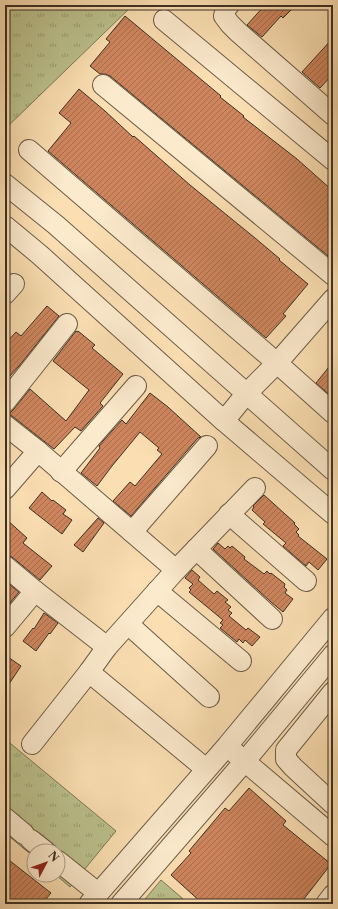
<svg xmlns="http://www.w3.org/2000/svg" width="338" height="909" font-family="'Libre Caslon Text',serif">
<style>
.grass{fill:url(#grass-tufts);stroke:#7c7959}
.building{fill:url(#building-hatch);stroke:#3c3024}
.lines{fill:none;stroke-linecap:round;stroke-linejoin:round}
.minor-casing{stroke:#6c5c48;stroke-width:22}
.minor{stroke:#fceacd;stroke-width:20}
</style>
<defs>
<pattern id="grass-tufts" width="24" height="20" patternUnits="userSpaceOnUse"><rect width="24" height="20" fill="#bcc28e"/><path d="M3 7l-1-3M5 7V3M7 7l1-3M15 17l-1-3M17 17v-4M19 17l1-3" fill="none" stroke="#9a9e74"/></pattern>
<pattern id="building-hatch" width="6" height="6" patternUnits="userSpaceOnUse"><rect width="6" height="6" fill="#ce855d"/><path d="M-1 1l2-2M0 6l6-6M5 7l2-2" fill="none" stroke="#a86d4d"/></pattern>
</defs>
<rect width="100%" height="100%" fill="#fbdfb2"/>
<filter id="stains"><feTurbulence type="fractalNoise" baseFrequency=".005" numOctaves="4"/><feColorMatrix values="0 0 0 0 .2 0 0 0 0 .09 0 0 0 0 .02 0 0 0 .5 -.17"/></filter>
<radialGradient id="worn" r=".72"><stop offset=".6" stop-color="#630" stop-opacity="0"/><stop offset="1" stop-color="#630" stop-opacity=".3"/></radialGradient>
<g class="grass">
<polygon points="5,5 133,5 5,129"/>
<polygon points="5,739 116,831 70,887 56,875 58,875 58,851 34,851 34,857 5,833"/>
<polygon points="161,880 189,904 141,904"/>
</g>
<g class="building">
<polygon points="265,5 296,5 283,18 281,16 262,37 247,25"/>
<polygon points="125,16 221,96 220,97 244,116 243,117 297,159 333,191 333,260 110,76 105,74 100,74 90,66 110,42 106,39"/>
<polygon points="333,38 333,74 320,88 302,72"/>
<polygon points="79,89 105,111 133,137 134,136 190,185 255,238 280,259 279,260 308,284 283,314 286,316 266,338 48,151 71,123 59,113"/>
<polygon points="47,306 59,316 19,366 9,377 10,377 5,384 5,344 16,332 21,336"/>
<polygon points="76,331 78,332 78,331 95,345 92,348 123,374 100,403 103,406 81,431 75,427 54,449 12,416 5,413 10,413 14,409 30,389 66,421 89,390 53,361"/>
<polygon points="333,362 333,398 316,383"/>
<polygon points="150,393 168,407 201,437 198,438 131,516 113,501 130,482 135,486 162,454 157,450 159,448 140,432 112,466 97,486 81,473 100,448 99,446 103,441 122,420 126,424"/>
<polygon points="42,492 52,501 53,500 66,510 63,514 72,520 62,534 29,508"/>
<polygon points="264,495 295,523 294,524 299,529 296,532 299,535 298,536 327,559 318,570 309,562 306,566 283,546 286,543 263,524 265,522 252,510 254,507 253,506"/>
<polygon points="5,518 27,538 23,543 52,566 40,580 12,557 7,555 5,555"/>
<polygon points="98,518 104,523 83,552 74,545"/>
<polygon points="218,543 225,549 228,546 230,548 232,546 245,557 244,559 264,574 267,571 270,574 271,573 285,584 284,587 287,590 285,593 293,599 283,612 271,602 213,549"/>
<polygon points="192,570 200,577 198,580 214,594 217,591 228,600 225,602 231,607 228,610 232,613 229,616 246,630 248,628 260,637 252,646 245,640 243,643 239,639 237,642 220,628 223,625 220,623 223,620 189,592 191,590 189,588 193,584 185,578"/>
<polygon points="5,581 19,592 5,609"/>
<polygon points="44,613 58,623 50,634 49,633 36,651 23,641 33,628 34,629"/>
<polygon points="5,655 21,666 5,690"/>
<polygon points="249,788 286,821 283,825 331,864 300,904 203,904 171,875 191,853 189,851 225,808 229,811"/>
<polygon points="5,857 51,893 42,904 5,904"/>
</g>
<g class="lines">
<g class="minor-casing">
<g id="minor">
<polyline points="229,5 226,8 224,16 230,24 238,32 333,115"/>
<polyline points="164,20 333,160"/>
<polyline points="103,85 333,275"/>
<polyline points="29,150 277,363 333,413"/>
<polyline points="5,184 56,225 333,470"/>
<polyline points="5,226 40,255 224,421 333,514"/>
<polyline points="5,294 14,284"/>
<polyline points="5,402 67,324"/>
<polyline points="224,421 246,394 277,363 333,299"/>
<polyline points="5,425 38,451 176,570"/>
<polyline points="61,472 136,386"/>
<polyline points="5,489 38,451"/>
<polyline points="229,514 306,581"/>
<polyline points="132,532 207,446"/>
<polyline points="196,549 272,619"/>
<polyline points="5,566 35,591 107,647"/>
<polyline points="157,591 241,661"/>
<polyline points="128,624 209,697"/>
<polyline points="5,627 35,591"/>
<polyline points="89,672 206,769"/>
<polyline points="333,692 286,750 286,759 293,767 333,804"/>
<polyline points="32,744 89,672 107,647 176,570 255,488"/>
<polyline points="235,753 333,836"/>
<polyline points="5,818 24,834"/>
<polyline points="31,840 45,851"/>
<polyline points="58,861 98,893"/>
<polyline points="89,904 227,746 333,618"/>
<polyline points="121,904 245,761 333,655"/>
<polyline points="326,904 333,895"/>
</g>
</g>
<use href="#minor" class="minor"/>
</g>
<rect width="338" height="909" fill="none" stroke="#fbdfb2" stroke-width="20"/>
<rect x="6" y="6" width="326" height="897" fill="none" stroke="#3c3024" stroke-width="2"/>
<rect x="10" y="10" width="318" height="889" fill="none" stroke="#3c3024"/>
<g transform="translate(46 863) rotate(49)"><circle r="19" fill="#fceacd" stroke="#afa089"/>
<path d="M0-3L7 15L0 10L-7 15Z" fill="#8f2418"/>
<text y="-6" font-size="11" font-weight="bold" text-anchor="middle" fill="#3c3024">N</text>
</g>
<rect width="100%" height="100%" filter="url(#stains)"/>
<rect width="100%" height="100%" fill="url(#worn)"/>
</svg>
